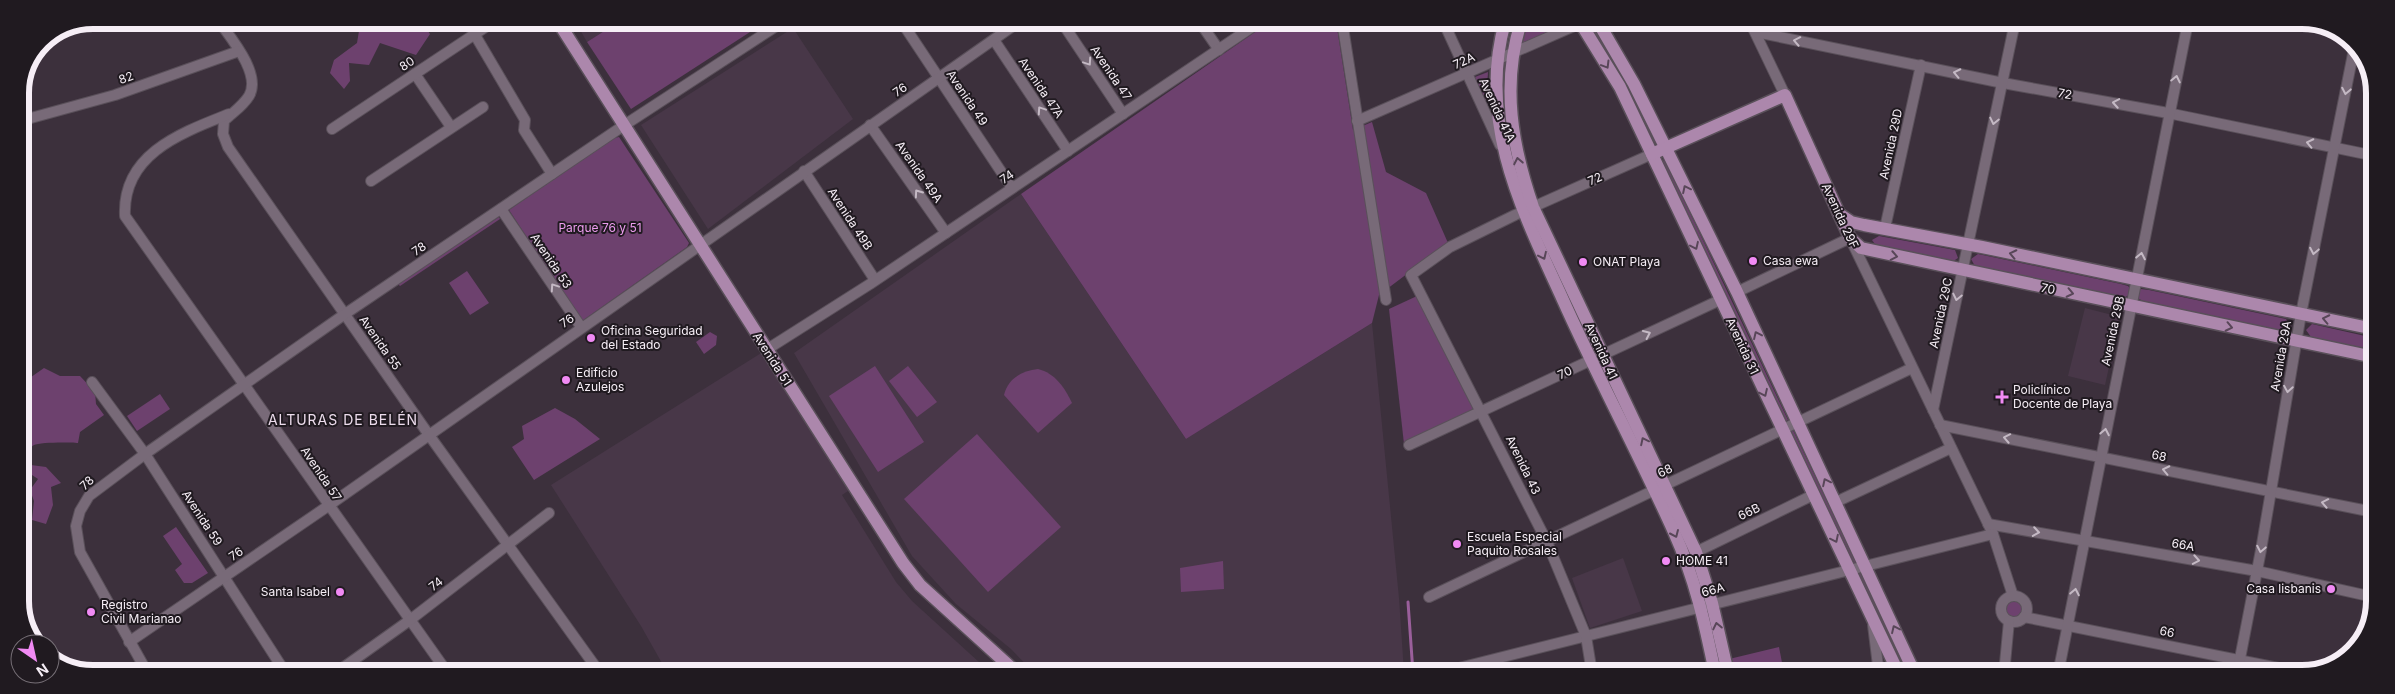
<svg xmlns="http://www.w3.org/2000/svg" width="2395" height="694" font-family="Inter,sans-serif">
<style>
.built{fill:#483748}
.green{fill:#6d416e}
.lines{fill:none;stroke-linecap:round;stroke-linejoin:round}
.stream{stroke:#9a5f9b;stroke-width:3}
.minor-casing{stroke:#5a505a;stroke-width:12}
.major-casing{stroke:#5a505a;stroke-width:15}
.minor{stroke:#786a78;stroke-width:10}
.major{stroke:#ac87ac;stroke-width:12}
.oneway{stroke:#c4b9c4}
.oneway2{stroke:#584658}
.poi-dot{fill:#f18af4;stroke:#201a20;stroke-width:2}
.labels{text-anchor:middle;stroke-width:4;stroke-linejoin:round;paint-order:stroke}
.street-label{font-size:12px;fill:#f6eef6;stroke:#201a20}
.park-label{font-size:12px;fill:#ed9def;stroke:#201a20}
.poi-label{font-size:12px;fill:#f6eef6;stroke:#201a20;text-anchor:start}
.neighbourhood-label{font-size:14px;letter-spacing:1px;fill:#ecdcec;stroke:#201a20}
.rim{fill:none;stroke:#f6eef6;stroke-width:6}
</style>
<rect width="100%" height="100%" fill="#3c303c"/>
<g class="built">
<polygon points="575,21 620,21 587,42"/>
<polygon points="793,28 853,119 708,229 641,125"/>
<polygon points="1021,194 1186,439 1372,323 1399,598 1404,673 1034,673 1011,649 956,604 912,556 794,353"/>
<polygon points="2085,308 2120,317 2105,385 2068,376"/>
<polygon points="766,350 854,487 842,495 896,582 912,601 991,673 667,672 641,626 551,485"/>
<polygon points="1623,558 1642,611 1590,628 1572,578"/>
</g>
<g class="green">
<polygon points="295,20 336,20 323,27"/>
<polygon points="350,20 420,20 430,34 416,55 380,43 369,65 349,63 350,81 344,89 330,73 334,60 357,43 360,25"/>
<polygon points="620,21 767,21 631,109 587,42"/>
<polygon points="1271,21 1336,21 1353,130 1372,122 1386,172 1426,193 1448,243 1379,295 1372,323 1186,439 1021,194"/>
<polygon points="1521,22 1580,22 1512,53"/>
<polygon points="1588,22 1591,22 1621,73 1656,142 1653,143 1624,84"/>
<polygon points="1488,72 1486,101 1482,96 1475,77"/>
<polygon points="619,137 689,243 687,247 582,321 509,210 614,138"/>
<polygon points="1665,160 1788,420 1786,421 1662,161"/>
<polygon points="499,217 500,219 400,286 398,284"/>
<polygon points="1879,236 1955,250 1958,258 1952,262 1877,247 1872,240"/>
<polygon points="1978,254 2121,284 2128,286 2134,293 2141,289 2149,290 2286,319 2290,326 2283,333 2146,302 2139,299 2134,293 2125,297 2119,297 1976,268 1971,259"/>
<polygon points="467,271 489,303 470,315 449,283"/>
<polygon points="1417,296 1476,409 1404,444 1389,309"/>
<polygon points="2312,324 2374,338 2374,350 2311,337 2306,330"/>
<polygon points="710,332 717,336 716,345 704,354 696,342"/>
<polygon points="875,366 924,442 878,472 829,396"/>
<polygon points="908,366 937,402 917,417 889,381"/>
<path d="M44 368 60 376H80L95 392 96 404 104 415 80 432 78 443C70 442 39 442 34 445 30 447 26 453 23 457L31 465 46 467 61 483 51 487 53 505 46 524 32 520 34 501 30 490 38 479 32 475 20 490V408L24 382Z"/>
<path d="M1038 369C1055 373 1065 388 1072 403L1038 433 1004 395C1008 378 1022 371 1038 369Z"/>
<polygon points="160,394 170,409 137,431 127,416"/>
<polygon points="555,408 575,419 600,439 534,480 512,447 524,439 522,426"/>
<polygon points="1792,428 1857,564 1855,565 1790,430"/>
<polygon points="977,434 1061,527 988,592 904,499"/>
<polygon points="176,527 208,573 192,583 184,583 175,570 182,564 163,536"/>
<polygon points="1223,561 1224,589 1181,592 1180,568"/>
<polygon points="1861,572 1909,674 1905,674 1858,573"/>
<circle cx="2014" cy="608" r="9"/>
<polygon points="1779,647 1784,673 1728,673 1725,660"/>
</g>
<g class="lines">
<polyline class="stream" points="1408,602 1413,673"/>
<g class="minor-casing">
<g id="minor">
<path d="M218 20C230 37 262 74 249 96 242 107 233 112 224 121L223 134 228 147 429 435 595 666 603 672"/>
<polyline points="901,21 1012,188"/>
<polyline points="1061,21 1123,114"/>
<polyline points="1199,21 1219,50"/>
<polyline points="1342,21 1386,300"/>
<polyline points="1443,21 1500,145"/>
<polyline points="1750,22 1785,95"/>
<polyline points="1756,32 2003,83 2168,113 2375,156"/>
<polyline points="475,35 525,120 524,130 552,174"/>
<polyline points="994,40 1068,151"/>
<polyline points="415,74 451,127"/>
<path d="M229 114C181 133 122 154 125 216L447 672"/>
<polyline points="20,121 115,95 239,51"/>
<polyline points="1357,121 1581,23"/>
<polyline points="870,125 946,233"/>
<polyline points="332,129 496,20"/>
<polyline points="804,171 875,280"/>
<polyline points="371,181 483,107"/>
<polyline points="501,209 581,327"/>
<polyline points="1885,228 1921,65"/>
<polyline points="1737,292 1850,238 1993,534 2013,596"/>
<polyline points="766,350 870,284 1261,21"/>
<polyline points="92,382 145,454 285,672"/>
<polyline points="1933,410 2015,22"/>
<polyline points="1940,425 2373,512"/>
<polyline points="1409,445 1720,300"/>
<polyline points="1836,502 1951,448"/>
<polyline points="1988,524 2257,571 2373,597"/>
<polyline points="1696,552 1813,495"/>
<circle cx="2014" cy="609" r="13"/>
<polyline points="1429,597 1912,368"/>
<polyline points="2024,617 2304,673"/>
<polyline points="1873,625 1879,674"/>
<polyline points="129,642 328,506 1020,21"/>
<polyline points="147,672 80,552 76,526 80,511 89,496 145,454 345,314 623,126 784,21"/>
<polyline points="337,672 410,620 549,513"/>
<polyline points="1439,673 1993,534"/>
<polyline points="1592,673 1586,636 1547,542 1411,275 1450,247 1515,215 1652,154"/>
<polyline points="2004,674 2009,621"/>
<polyline points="2058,674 2188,22"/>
<polyline points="2237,674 2261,550 2301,314 2355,44"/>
</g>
</g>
<g class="major-casing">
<g id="major">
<polyline points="557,20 903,563 920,585 1017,673"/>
<path d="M1505 22C1477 122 1522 210 1563 300 1598 378 1639 454 1674 532 1695 578 1705 624 1715 673"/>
<path d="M1521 22C1501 85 1512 146 1533 207L1696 552 1712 603 1728 673"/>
<polyline points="1580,22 1620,87 1899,674"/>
<polyline points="1598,22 1634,84 1737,292 1915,674"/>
<polyline points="1652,154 1785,95 1850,238 1861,248 2374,357"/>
<polyline points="1839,214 1851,222 1864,225 1982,247 2374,329"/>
</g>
</g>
<use href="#minor" class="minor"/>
<use href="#major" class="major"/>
</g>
<defs><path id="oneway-chevron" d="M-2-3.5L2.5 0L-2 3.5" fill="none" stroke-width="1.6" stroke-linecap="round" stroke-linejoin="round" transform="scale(1.25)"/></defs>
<g class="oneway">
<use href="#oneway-chevron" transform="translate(1797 41) rotate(-169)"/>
<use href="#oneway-chevron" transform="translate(1088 62) rotate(56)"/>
<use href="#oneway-chevron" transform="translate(1957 73) rotate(-168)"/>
<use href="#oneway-chevron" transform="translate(2176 79) rotate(-78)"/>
<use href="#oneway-chevron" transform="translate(2346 91) rotate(101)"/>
<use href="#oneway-chevron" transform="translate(2116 103) rotate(-170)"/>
<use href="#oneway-chevron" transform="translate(1041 110) rotate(-124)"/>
<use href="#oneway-chevron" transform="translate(1994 121) rotate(102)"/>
<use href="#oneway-chevron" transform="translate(2310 143) rotate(-168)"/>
<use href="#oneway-chevron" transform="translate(918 193) rotate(-125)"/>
<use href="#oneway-chevron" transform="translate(2314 251) rotate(101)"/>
<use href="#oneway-chevron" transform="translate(2141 256) rotate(-79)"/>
<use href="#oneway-chevron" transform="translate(554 287) rotate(-124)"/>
<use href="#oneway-chevron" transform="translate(1957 297) rotate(102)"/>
<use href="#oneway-chevron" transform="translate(1647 334) rotate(-25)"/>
<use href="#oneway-chevron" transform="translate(2288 389) rotate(99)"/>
<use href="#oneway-chevron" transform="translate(2105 432) rotate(-79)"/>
<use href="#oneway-chevron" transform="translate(2007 438) rotate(-169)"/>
<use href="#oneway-chevron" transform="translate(2166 470) rotate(-168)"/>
<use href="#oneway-chevron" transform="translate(2325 503) rotate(-169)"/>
<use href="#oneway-chevron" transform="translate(2036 532) rotate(9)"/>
<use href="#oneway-chevron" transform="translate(2261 549) rotate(101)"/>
<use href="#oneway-chevron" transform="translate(2196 560) rotate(10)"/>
<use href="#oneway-chevron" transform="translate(2075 592) rotate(-79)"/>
</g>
<g class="oneway2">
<use href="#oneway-chevron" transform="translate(1606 65) rotate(59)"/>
<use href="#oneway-chevron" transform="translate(1518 161) rotate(-101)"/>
<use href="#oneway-chevron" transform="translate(1686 189) rotate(-116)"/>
<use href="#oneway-chevron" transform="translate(1695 246) rotate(65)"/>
<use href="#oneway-chevron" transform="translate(2013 254) rotate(-168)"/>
<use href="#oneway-chevron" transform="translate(1543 256) rotate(65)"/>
<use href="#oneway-chevron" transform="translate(1894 256) rotate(11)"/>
<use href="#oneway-chevron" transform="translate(2070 293) rotate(12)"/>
<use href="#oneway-chevron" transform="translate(2326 319) rotate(-168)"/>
<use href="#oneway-chevron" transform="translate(2229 327) rotate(12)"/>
<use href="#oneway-chevron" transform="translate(1757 335) rotate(-115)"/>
<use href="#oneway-chevron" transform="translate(1764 393) rotate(65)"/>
<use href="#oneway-chevron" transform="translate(1644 441) rotate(-116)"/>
<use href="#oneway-chevron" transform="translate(1826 482) rotate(-116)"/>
<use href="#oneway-chevron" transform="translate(1675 534) rotate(66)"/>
<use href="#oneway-chevron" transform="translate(1835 539) rotate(64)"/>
<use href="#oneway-chevron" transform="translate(1717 626) rotate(-102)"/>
<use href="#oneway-chevron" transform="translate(1895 629) rotate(-115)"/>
</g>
<g class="poi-dot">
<circle cx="1753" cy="261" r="5"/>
<circle cx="1583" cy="262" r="5"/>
<circle cx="591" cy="338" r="5"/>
<circle cx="566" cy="380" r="5"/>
<path d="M1999.5 389.5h5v5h5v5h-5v5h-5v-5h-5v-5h5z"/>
<circle cx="1457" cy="544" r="5"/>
<circle cx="1666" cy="561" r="5"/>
<circle cx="2331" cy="589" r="5"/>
<circle cx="340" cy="592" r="5"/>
<circle cx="91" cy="612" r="5"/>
</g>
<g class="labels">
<g class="street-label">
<text transform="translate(1464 61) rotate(-24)" y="4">72A</text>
<text transform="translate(407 64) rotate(-34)" y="4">80</text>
<text transform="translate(1111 73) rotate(56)" y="4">Avenida 47</text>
<text transform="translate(126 78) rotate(-20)" y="4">82</text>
<text transform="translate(1041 88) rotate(56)" y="4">Avenida 47A</text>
<text transform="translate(900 90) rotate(-34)" y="4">76</text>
<text transform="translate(2065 94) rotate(10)" y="4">72</text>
<text transform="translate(967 98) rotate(56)" y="4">Avenida 49</text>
<text transform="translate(1497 110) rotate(65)" y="4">Avenida 41A</text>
<text transform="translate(1891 144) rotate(-78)" y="4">Avenida 29D</text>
<text transform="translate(919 172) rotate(55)" y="4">Avenida 49A</text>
<text transform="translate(1007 177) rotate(-34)" y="4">74</text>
<text transform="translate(1595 179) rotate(-24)" y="4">72</text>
<text transform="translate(1840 216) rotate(65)" y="4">Avenida 29F</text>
<text transform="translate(850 219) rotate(57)" y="4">Avenida 49B</text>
<text transform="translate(419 249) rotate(-34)" y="4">78</text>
<text transform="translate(551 261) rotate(56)" y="4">Avenida 53</text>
<text transform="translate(2048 289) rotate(12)" y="4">70</text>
<text transform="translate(1941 313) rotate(-78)" y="4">Avenida 29C</text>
<text transform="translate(567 321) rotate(-35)" y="4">76</text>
<text transform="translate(2113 331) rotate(-78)" y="4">Avenida 29B</text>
<text transform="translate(380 343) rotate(55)" y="4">Avenida 55</text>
<text transform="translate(1742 346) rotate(65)" y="4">Avenida 31</text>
<text transform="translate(1601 351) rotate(65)" y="4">Avenida 41</text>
<text transform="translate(2281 356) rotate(-80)" y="4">Avenida 29A</text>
<text transform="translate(772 359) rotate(57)" y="4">Avenida 51</text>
<text transform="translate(1565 373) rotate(-25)" y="4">70</text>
<text transform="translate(2159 456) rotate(12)" y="4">68</text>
<text transform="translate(1523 465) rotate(64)" y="4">Avenida 43</text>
<text transform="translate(1665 471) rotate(-25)" y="4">68</text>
<text transform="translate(321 474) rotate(56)" y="4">Avenida 57</text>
<text transform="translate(87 483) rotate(-44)" y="4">78</text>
<text transform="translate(1749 512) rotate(-26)" y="4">66B</text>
<text transform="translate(202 518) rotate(57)" y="4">Avenida 59</text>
<text transform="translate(2183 545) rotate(10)" y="4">66A</text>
<text transform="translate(236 554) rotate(-34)" y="4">76</text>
<text transform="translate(436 584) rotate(-38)" y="4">74</text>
<text transform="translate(1713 590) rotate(-15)" y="4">66A</text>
<text transform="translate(2167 632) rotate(11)" y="4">66</text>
</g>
<g class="park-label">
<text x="600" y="232">Parque 76 y 51</text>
</g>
<g class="poi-label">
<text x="1763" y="265">Casa ewa</text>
<text x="1593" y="266">ONAT Playa</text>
<text x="601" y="335">Oficina Seguridad<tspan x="601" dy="14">del Estado</tspan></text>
<text x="576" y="377">Edificio<tspan x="576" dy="14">Azulejos</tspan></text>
<text x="2013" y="394">Policlínico<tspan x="2013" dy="14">Docente de Playa</tspan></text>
<text x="1467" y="541">Escuela Especial<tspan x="1467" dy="14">Paquito Rosales</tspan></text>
<text x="1676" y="565">HOME 41</text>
<text x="2321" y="593" text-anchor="end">Casa lisbanis</text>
<text x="330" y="596" text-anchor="end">Santa Isabel</text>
<text x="101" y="609">Registro<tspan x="101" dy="14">Civil Marianao</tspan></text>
</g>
<g class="neighbourhood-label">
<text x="343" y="425">ALTURAS DE BELÉN</text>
</g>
</g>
<path d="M0 0H2395V694H0ZM93 29H2302A64 64 0 0 1 2366 93V601A64 64 0 0 1 2302 665H93A64 64 0 0 1 29 601V93A64 64 0 0 1 93 29Z" fill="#201a20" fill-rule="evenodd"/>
<path class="rim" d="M93 29H2302A64 64 0 0 1 2366 93V601A64 64 0 0 1 2302 665H93A64 64 0 0 1 29 601V93A64 64 0 0 1 93 29Z"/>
<g transform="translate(35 659) rotate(146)"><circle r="24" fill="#201a20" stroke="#766f76"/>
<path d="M0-4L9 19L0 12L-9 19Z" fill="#f18af4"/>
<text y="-8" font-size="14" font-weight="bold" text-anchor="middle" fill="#f6eef6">N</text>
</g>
</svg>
